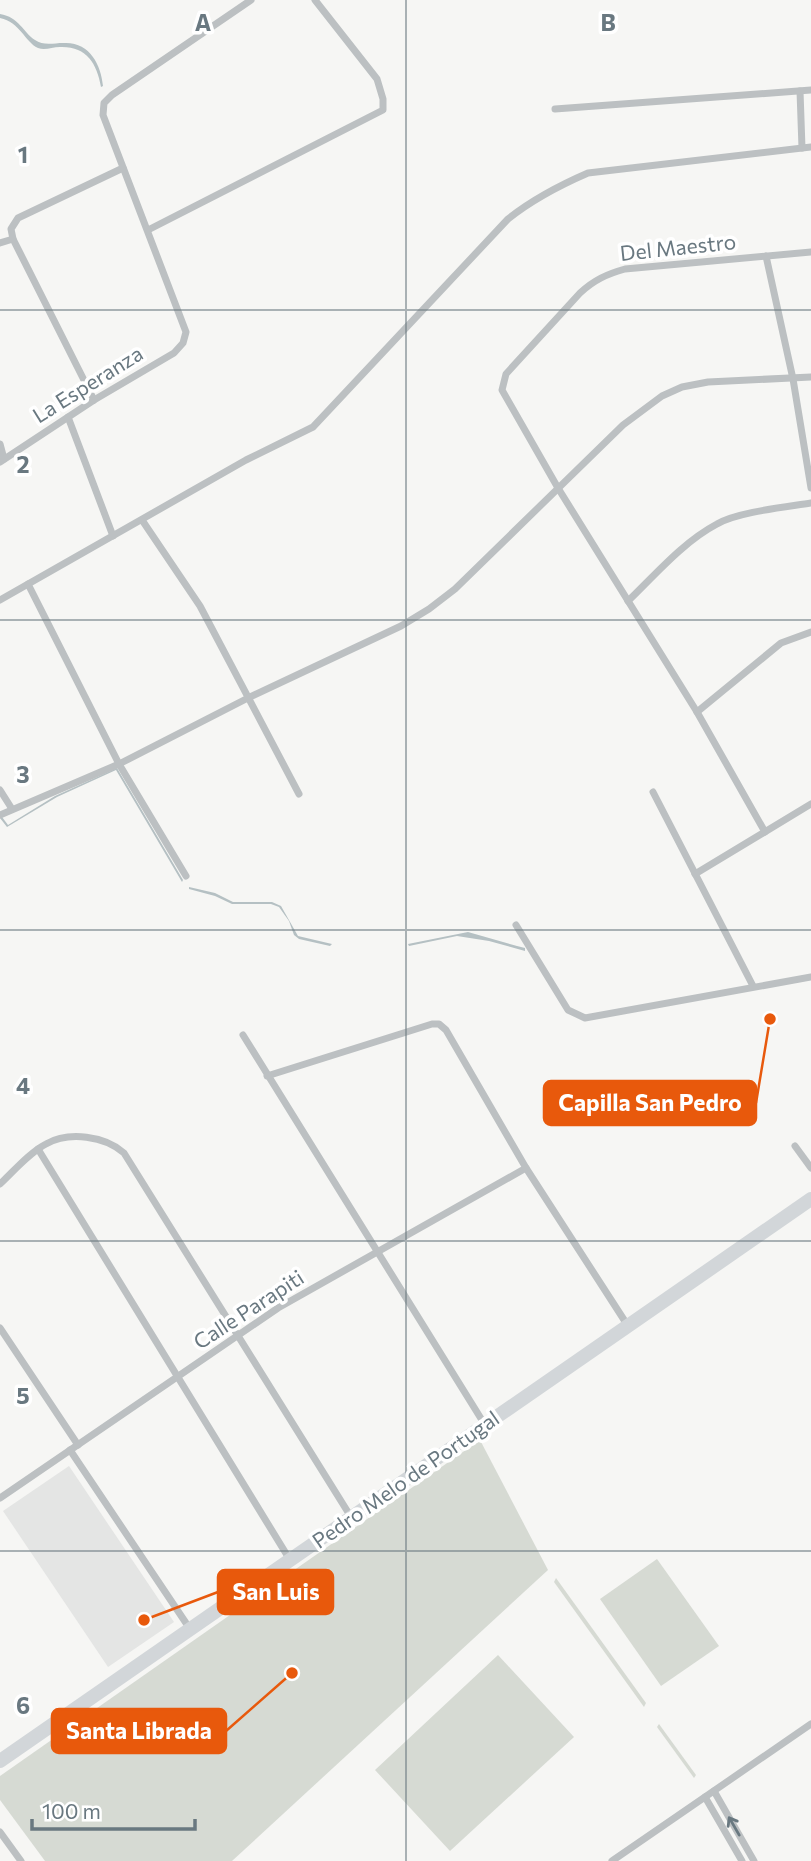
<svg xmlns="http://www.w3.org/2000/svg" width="811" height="1861" font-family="Commissioner,sans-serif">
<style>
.built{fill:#e4e5e4}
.green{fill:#d6dad3}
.water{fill:#b5c0c3}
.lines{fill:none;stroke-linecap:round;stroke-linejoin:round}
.street{stroke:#bcc0c2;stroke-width:7}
.secondary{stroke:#d2d6d9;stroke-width:14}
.oneway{stroke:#697880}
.grid{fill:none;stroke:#697880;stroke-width:2;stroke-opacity:0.55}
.labels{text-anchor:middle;stroke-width:7;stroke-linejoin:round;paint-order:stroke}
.street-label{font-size:21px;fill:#697880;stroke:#fff}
.grid-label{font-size:23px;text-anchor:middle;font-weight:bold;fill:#697880;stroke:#fff;stroke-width:7;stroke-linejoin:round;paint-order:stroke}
.leader{fill:none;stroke:#e8590c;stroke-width:2.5}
.callout-dot{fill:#e8590c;stroke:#fff;stroke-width:2.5}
.callout{fill:#e8590c;stroke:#e8590c;stroke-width:2.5}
.callout-label{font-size:23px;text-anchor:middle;font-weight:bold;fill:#fff}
</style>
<rect width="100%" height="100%" fill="#f6f6f4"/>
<polygon class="built" points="69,1466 174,1622 108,1667 3,1511"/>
<g class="green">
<polygon points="480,1440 548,1570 232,1861 45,1861 0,1800 0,1776"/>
<polygon points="657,1559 719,1646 661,1686 600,1599"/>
<polygon points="556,1578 646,1703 644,1707 554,1582"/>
<polygon points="498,1655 574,1737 450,1851 375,1770"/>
<polygon points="659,1724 696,1775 694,1778 657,1727"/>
</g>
<g class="water">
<path d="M0 14C19 17 23 32 35 40 43 46 54 43 63 43 89 41 101 64 103 86L101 87C97 63 86 46 60 47 52 47 45 51 38 48 25 42 20 22 0 18Z"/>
<polygon points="117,768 183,880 182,882 116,770 57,797 7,827 0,818 2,817 8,825 55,796"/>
<polygon points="189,887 215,893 233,902 272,902 281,906 298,936 332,944 330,946 299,939 294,935 289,921 279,907 271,904 232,904 215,896 189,889"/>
<polygon points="468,932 517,946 525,948 525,951 489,941 457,936 409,946 408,944"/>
</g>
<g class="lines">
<g class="street">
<polyline points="800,91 802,148"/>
<polyline points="555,109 811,90"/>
<polyline points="148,230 383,110 383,99 377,79 315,0"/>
<polyline points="13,239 94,400"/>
<polyline points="0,243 13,239 11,229 18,218 123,168"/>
<polyline points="766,256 793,379 811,488"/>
<polyline points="68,417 113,536"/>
<polyline points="0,444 4,459"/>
<polyline points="0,462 94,400 174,353 183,343 186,332 103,115 104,103 112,95 251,0"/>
<polyline points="142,520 200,606 299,794"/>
<polyline points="28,584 119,764 186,876"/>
<path d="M0 600 246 460 313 427 508 219C533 199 558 186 588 173L811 147"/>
<path d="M628 601C655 575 683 542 717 524 737 512 786 507 811 503"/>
<polyline points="697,712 781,643 811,632"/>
<polyline points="0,790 12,809"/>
<polyline points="653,792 753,986"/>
<polyline points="0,815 119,764 248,698 401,626 429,609 455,589 623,425 662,396 682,387 708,382 811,377"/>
<path d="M765 832 697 712 558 488 502 390 506 374 580 293C594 280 607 274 625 269L811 252"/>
<polyline points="695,874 811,804"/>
<polyline points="516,925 568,1010 585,1018 811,977"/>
<polyline points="243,1035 485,1425"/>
<polyline points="267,1076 432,1024 439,1024 446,1030 526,1168 628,1326"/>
<polyline points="795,1146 811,1168"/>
<polyline points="38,1149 290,1560"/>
<path d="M0 1184C14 1171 29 1153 46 1144 69 1131 105 1136 124 1153L351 1517"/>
<polyline points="0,1328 78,1445"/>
<polyline points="70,1450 190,1629"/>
<polyline points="0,1498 278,1308 526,1168"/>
<polyline points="714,1791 754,1861"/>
<polyline points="705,1797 742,1861"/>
<polyline points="0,1832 21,1861"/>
<polyline points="612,1861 811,1724"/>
</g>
<polyline class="secondary" points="0,1761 811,1199"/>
</g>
<defs><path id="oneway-shaft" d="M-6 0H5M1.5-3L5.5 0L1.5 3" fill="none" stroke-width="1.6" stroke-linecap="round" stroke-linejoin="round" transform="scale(1.75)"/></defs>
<use class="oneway" href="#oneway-shaft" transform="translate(734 1826) rotate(-120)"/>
<path class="grid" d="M406 0V1861M0 310H811M0 620H811M0 930H811M0 1241H811M0 1551H811"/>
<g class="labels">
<g class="street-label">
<text transform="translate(678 248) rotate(-6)" y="7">Del Maestro</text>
<text transform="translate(88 385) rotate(-32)" y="7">La Esperanza</text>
<text transform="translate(249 1310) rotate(-33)" y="7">Calle Parapiti</text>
<text transform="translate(406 1480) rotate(-35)" y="7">Pedro Melo de Portugal</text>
</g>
</g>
<g class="grid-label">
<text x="203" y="31">A</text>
<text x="608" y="31">B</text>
<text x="23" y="163">1</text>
<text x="23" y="473">2</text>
<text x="23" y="783">3</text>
<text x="23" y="1094">4</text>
<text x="23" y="1404">5</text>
<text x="23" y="1714">6</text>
</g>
<path class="leader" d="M770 1019L756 1103M144 1620L218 1592M292 1673L226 1731"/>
<g class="callout-dot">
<circle cx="770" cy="1019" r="7"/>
<circle cx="144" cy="1620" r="7"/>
<circle cx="292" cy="1673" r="7"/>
</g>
<g class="callout">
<rect x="544" y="1081" width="212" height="44" rx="7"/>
<rect x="218" y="1570" width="115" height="44" rx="7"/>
<rect x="52" y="1709" width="174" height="44" rx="7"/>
</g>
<g class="callout-label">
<text x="650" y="1111">Capilla San Pedro</text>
<text x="276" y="1600">San Luis</text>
<text x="139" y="1739">Santa Librada</text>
</g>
<path d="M32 1819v10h163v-10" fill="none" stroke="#697880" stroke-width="3.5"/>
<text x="42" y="1819" font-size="21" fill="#697880" stroke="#ffffff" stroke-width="5" paint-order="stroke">100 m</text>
</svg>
